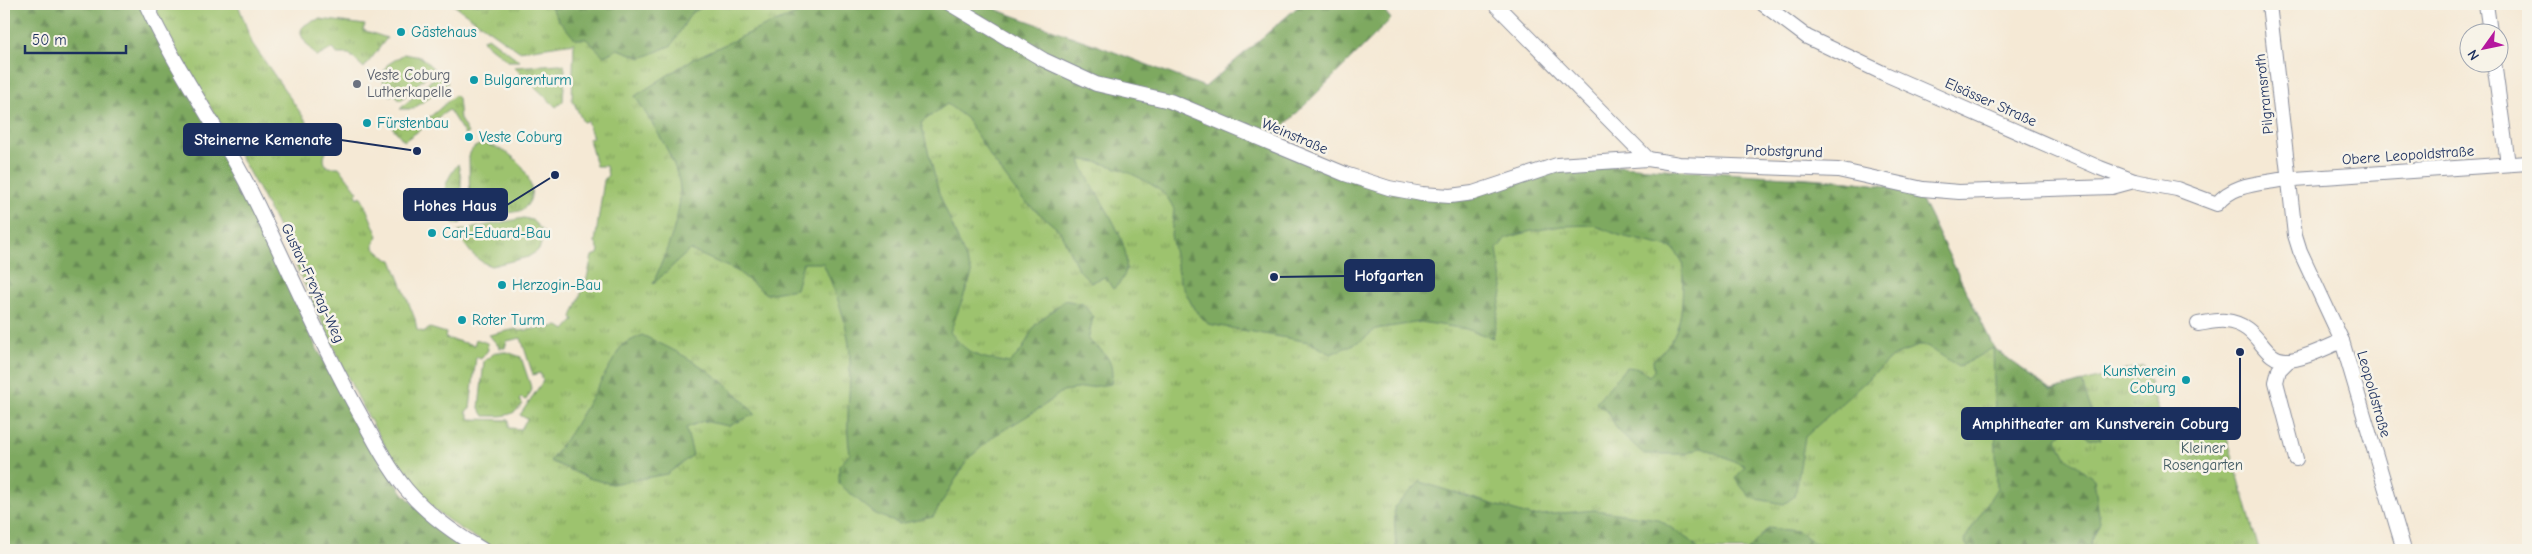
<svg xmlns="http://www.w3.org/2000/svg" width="2532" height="554" font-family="'Comic Neue',sans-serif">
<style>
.grass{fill:url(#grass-tufts);stroke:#5c7966}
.forest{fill:url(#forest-firs);stroke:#4c6c60}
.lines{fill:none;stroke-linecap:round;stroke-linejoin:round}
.street-casing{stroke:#888c9a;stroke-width:16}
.street{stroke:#fff;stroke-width:14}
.culture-dot{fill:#0f9aa8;stroke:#f7f3e8;stroke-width:2}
.worship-dot{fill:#6b7280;stroke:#f7f3e8;stroke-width:2}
.labels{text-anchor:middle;stroke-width:5;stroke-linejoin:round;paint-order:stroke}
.culture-label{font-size:15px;fill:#0d838f;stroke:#f7f3e8;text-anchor:start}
.worship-label{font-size:15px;fill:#5b616d;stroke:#f7f3e8;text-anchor:start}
.street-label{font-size:15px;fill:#1b2f5e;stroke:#f7f3e8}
.park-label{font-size:15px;fill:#425b63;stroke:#f7f3e8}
.leader{fill:none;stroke:#1b2f5e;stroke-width:2}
.callout-dot{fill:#1b2f5e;stroke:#f7f3e8;stroke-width:2}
.callout{fill:#1b2f5e;stroke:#1b2f5e;stroke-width:2}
.callout-label{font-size:16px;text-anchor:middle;font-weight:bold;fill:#fff}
</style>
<defs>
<pattern id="grass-tufts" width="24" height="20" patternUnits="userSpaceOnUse" patternTransform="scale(1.25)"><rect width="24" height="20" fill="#9dc36e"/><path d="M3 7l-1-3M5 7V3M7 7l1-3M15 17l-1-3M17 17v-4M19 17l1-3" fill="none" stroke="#7f9f5e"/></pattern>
<pattern id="forest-firs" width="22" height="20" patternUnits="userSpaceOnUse" patternTransform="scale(1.25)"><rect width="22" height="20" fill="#7ea961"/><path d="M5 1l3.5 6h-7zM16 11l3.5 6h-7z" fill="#668a53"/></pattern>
</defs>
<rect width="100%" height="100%" fill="#f7f3e8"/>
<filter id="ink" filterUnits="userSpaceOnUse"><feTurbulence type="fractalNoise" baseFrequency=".02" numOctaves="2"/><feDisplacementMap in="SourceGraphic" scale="10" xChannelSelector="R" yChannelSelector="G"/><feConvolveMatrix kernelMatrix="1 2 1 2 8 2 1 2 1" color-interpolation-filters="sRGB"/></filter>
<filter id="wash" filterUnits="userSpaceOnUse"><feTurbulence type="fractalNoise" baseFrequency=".0096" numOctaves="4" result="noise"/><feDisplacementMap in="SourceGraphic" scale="20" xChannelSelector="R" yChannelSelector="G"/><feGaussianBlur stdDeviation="1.12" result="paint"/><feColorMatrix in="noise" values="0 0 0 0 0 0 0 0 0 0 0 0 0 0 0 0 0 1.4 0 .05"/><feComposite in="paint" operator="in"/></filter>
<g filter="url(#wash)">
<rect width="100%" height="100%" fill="#f5e9d5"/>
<g class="grass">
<path d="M153 4H238L252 43 327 151C323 156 323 163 328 167H339L358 192 356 194 358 198 361 196 378 236 374 243V248L387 259 392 260 415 319 417 330 424 332 430 328 446 333 445 338 474 345 476 339 487 343 488 350 481 359 476 357 470 409 466 411 470 419 509 420V428L521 429 527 419 520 415 543 381 540 373 533 375 521 338 507 341 505 348H500L489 335 516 329 519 331 559 326 565 330 574 320 572 317 587 278 592 256 598 254 599 250 595 242 604 180 608 175 606 166H596L589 139 593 138 587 121 583 122 572 99 574 43 519 51 452 4H942L1423 199 1795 177 1848 181 1917 190 1994 348 2052 391 2143 365 2168 436 2223 423 2259 550H1128L1121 548 1102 550H497C471 535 443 520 423 498 400 474 384 445 368 416 328 344 300 267 261 194 227 130 184 70 153 4Z"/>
<path d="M320 19 365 25 363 30 387 38 364 68 349 54H337L333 48 317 57C303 39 288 27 320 19Z"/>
<polygon points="488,37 520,61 508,61 484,42 483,39"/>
<path d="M404 54 421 57 434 69 400 101 394 93 390 96C382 86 381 77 387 65Z"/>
<polygon points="560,64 564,65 565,70 563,101 556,107 514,67"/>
<polygon points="439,73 448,83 413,109 400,109"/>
<path d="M455 95 458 98 460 119 468 133 465 135 449 110 404 141 392 127 397 124C418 134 439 108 455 95Z"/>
<path d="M486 144C497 148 509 152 517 161 530 174 540 200 520 211L470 219 469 156C472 147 476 145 486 144Z"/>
<path d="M458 164 461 177V223L454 224C443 197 439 189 458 164Z"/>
<path d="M524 218 532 220 544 233 539 250 528 257 491 266C474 260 465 247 458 231Z"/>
<path d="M496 352H507L521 357 532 390 526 400 521 398 519 400 523 404C512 418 501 416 484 416L479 408 484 361Z"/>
</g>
<g class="forest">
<polygon points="4,4 140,4 205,117 262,225 316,347 381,461 403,493 431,523 470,550 4,550 4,501 7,498 4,490"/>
<polygon points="549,4 709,4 691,13 672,45 642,58 618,49 604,56 586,39 575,39 558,19"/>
<path d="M822 4H987L1000 11 1096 45 1205 87 1301 4H1379L1391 19 1265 145 1423 199 1557 170 1619 166 1848 181 1917 190 1994 348 2051 391 2082 382 2101 440 2089 438 2076 429 2063 430 2057 439 2065 456 2094 479 2100 522 2088 550H1969L1964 540 1997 488 1993 348 1959 367 1927 346H1918L1892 357 1805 437 1795 496 1784 504 1751 498 1735 479 1745 466 1702 447 1686 454H1644L1617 429 1608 412 1596 403 1626 367 1638 368 1649 376 1654 371 1653 360C1685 335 1682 306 1683 269L1682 261 1673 248 1621 236 1593 225 1562 226 1532 231 1506 238 1497 249 1503 287 1493 338 1466 329 1421 322 1376 329 1361 341 1331 354 1309 342 1208 324 1194 309 1180 281 1171 235 1174 209C1171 204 1168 197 1163 193 1145 177 1103 160 1080 160 1089 192 1154 260 1113 289L1105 277 1091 282 1078 269 1060 231 1021 198 992 159 966 118 947 104 921 123 939 193 972 274 950 332C970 357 979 357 1009 363L1022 350 1035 325 1065 300 1083 304 1093 317 1088 340C1106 353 1115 361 1111 384L1063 391 1042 407 994 436 968 459 933 517 899 524 874 513 839 484V466L850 454C845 425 850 396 850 366 851 330 837 295 823 263H803L796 289 766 294 737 271 690 250 653 284C664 256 687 207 678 177 670 148 650 121 635 96L693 59 767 25Z"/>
<path d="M642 335C686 355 724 376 755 414L729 426 703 421 686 428 693 455 667 474 612 484 588 478 550 461 571 432 622 345Z"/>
<polygon points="1420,482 1531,516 1595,510 1658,519 1695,544 1698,550 1396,550 1394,507"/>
<polygon points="1768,528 1798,531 1825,550 1748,550"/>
</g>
</g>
<g filter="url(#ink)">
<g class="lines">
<g class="street-casing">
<g id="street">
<path d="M146 4C174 66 214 121 246 182 285 259 318 340 361 416 374 440 388 467 406 489 427 514 455 534 483 550"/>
<polyline points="950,4 1044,60 1096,84 1170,101 1345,174 1389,188 1422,194 1450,196 1473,193 1557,165 1648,159 1679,164 1838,170 1923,189 1959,192 2112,187 2134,181"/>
<polyline points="1495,4 1648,159"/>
<path d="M1763 4 1807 37 1883 73 2100 168 2134 181 2177 189 2217 204C2233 184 2257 184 2280 180L2528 163"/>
<polyline points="2269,4 2295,235 2300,251 2342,341 2404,550"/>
<polyline points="2486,4 2490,32"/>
<polyline points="2494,62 2508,164"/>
<path d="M2198 324C2206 323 2217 320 2225 321 2261 324 2261 361 2287 360 2302 360 2327 347 2342 341"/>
<polyline points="2289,360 2279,370 2276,382 2296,459"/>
</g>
</g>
<use href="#street" class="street"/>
</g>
</g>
<g class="culture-dot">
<circle cx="401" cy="32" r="5"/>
<circle cx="474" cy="80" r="5"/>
<circle cx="367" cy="123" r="5"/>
<circle cx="469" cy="137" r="5"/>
<circle cx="432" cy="233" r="5"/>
<circle cx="502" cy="285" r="5"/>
<circle cx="462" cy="320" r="5"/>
<circle cx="2186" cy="380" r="5"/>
</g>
<circle class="worship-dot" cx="357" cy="84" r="5"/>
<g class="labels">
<g class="culture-label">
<text x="411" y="37">Gästehaus</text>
<text x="484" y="85">Bulgarenturm</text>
<text x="377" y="128">Fürstenbau</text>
<text x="479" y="142">Veste Coburg</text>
<text x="442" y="238">Carl-Eduard-Bau</text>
<text x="512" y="290">Herzogin-Bau</text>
<text x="472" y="325">Roter Turm</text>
<text x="2176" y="376" text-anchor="end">Kunstverein<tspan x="2176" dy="17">Coburg</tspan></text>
</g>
<g class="worship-label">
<text x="367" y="80">Veste Coburg<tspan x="367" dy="17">Lutherkapelle</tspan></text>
</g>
<g class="street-label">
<text transform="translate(2264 94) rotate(-96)" y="5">Pilgramsroth</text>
<text transform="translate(1991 102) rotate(24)" y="5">Elsässer Straße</text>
<text transform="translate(1295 136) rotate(23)" y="5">Weinstraße</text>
<text transform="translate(1784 151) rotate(2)" y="5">Probstgrund</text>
<text transform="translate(2408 155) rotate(-4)" y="5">Obere Leopoldstraße</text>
<text transform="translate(313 283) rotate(65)" y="5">Gustav-Freytag-Weg</text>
<text transform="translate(2374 394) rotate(74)" y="5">Leopoldstraße</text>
</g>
<g class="park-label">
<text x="2203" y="453">Kleiner<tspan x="2203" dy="17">Rosengarten</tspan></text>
</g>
</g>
<path class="leader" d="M417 151L341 140M555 175L507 205M1274 277L1345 276M2240 352L2240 423"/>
<g class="callout-dot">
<circle cx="417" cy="151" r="5"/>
<circle cx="555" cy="175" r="5"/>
<circle cx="1274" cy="277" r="5"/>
<circle cx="2240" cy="352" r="5"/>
</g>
<g class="callout">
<rect x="184" y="124" width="157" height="31" rx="5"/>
<rect x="404" y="189" width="103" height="31" rx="5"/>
<rect x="1345" y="260" width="89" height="31" rx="5"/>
<rect x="1962" y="408" width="278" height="31" rx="5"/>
</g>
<g class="callout-label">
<text x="263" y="145">Steinerne Kemenate</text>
<text x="455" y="211">Hohes Haus</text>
<text x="1389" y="281">Hofgarten</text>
<text x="2101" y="429">Amphitheater am Kunstverein Coburg</text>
</g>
<rect width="2532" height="554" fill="none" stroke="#f7f3e8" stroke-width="20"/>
<g transform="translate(2484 48) rotate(237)"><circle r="24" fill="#f7f3e8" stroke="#9fa5b1"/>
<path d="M0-4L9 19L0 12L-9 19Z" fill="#b5179e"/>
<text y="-8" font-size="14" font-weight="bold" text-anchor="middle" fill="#1b2f5e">N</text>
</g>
<path d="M25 45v8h101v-8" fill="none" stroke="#1b2f5e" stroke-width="2.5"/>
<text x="32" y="45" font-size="15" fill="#1b2f5e" stroke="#f7f3e8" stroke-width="4" paint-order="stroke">50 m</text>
</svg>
